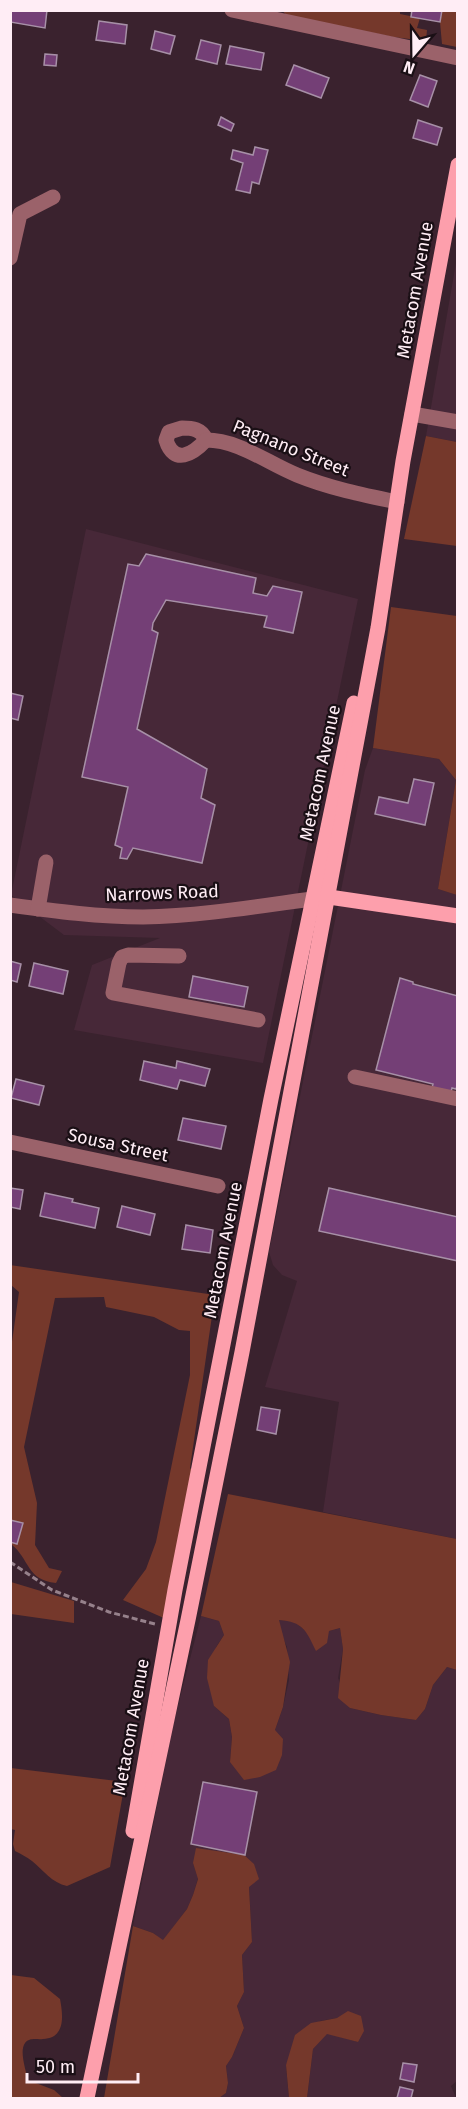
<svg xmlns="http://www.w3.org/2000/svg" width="468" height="2109" font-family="'Fira Sans',sans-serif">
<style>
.built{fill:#472838}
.green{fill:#75382b}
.building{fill:#743f76;stroke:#a790a7;stroke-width:1.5}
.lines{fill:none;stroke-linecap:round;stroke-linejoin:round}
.path{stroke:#96818b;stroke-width:3;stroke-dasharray:6 3;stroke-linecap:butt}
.minor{stroke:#9b626a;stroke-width:15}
.major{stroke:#fd9fac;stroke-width:15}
.labels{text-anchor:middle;stroke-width:4.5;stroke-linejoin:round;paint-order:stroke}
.street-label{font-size:18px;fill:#ffedf5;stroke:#1a0f15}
</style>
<rect width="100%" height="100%" fill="#3a222e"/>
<g class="built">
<polygon points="457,257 457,442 426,436"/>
<polygon points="86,529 358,599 263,1063 74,1030 92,965 160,938 64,935 11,895"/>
<polygon points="373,748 439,759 456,780 438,889 458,895 457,1539 323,1512 339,1402 265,1387 297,1281 282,1275 273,1265 269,1252 365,770"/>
<polygon points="201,1616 219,1621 224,1635 216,1647 214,1706 229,1719 232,1737 230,1762 275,1730 283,1707 289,1680 287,1647 281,1633 278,1620 294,1621 308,1633 317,1650 329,1631 340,1628 343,1649 338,1678 350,1708 381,1715 416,1720 425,1709 433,1685 447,1667 457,1670 458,2080 451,2086 456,2098 307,2098 313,2049 327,2033 358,2042 337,2018 320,2021 286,2065 289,2098 219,2098 226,2093 228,2083 226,2066 232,2057 244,2028 237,2006 244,1992 242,1955 252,1942 249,1887 193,1863 198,1878 193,1895 187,1909 163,1941 153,1933 133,1926 174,1721"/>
</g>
<g class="green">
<polygon points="282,10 400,11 400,14 420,18 417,28 427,30 426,41 393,37 286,15"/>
<polygon points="442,11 457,11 457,47 442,44 440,22"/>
<polygon points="426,436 457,442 457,546 404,539"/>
<polygon points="391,607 457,616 457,895 438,889 456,780 439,759 373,748"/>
<path d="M10 1265 215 1295 190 1468 196 1475 166 1619 123 1600 146 1569 156 1542 190 1375V1331L179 1330 154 1317 106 1307 104 1297 55 1298 24 1447 37 1503 35 1545 49 1568 62 1571 56 1583C26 1580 30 1559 11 1544L10 1356 19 1292 11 1285Z"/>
<path d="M228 1494 457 1539V1670L447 1667 433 1685 425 1709 416 1720 381 1715 350 1708 338 1698 343 1649 340 1628 329 1631 327 1643 316 1651C306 1630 303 1622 279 1620L290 1662 283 1707 275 1730 283 1739 282 1755 276 1770 260 1777 244 1780 230 1762 232 1737 229 1719 214 1706 207 1678 208 1660 224 1635 219 1621 201 1616Z"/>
<polygon points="11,1582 74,1601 74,1623 11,1614"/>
<path d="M11 1768 125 1782 110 1867 67 1886C52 1883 43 1870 32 1861 27 1857 21 1854 15 1851L13 1844 15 1830 11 1829Z"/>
<polygon points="196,1848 244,1855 254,1864 259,1879 249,1887 252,1942 242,1955 244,1992 237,2006 244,2028 232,2057 226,2066 228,2083 226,2093 219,2098 104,2098 133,1926 153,1933 163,1940 187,1909 193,1895 198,1879 193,1863"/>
<path d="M11 1975 34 1978 60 1999C63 2015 66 2038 43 2039 37 2040 30 2037 25 2043 19 2051 26 2071 28 2080L54 2090 63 2098H11Z"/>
<polygon points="348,2011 361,2016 364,2031 358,2042 327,2034 313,2049 307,2098 289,2098 286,2065 295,2035 311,2023 337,2018"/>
</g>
<g class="building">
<polygon points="11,10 47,10 45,28 10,22"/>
<polygon points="412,10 442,10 440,22 411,17"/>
<polygon points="99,21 127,25 125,44 96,40"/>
<polygon points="155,31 175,36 170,54 151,49"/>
<polygon points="201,40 221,45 217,64 196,59"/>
<polygon points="230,46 264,53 261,70 226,64"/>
<polygon points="45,54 57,55 56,66 44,65"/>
<polygon points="294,65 329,78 321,98 286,85"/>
<polygon points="420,75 437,81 428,107 410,100"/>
<polygon points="221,117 234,124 231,131 218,125"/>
<polygon points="418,120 442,128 437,145 413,138"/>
<polygon points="255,147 268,150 259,184 252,182 250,193 236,190 243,163 231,159 233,150 253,155"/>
<polygon points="146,554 256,578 253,593 267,596 273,586 302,592 293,633 264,627 267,616 166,600 153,623 152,630 158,633 137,729 207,769 201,798 215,805 202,863 133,848 127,859 120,858 122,848 115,845 128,787 82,777 128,564 139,566"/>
<polygon points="10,693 23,696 18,720 10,718"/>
<polygon points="414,779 434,783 425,825 375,814 379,797 408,803"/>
<polygon points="10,961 21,964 17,982 10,980"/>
<polygon points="34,963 68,971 63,994 29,986"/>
<polygon points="193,976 248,987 244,1007 189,997"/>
<polygon points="400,978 413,982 413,984 458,996 458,1083 456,1089 452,1088 449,1100 430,1095 433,1084 376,1070"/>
<polygon points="144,1061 176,1068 177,1061 210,1069 205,1086 180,1080 177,1089 140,1080"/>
<polygon points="16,1079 44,1086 39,1105 11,1098"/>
<polygon points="183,1118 226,1126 221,1149 178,1140"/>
<polygon points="10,1188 23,1190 20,1209 10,1207"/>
<polygon points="329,1188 458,1217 458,1261 319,1231"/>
<polygon points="45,1193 73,1199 72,1202 99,1208 95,1228 40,1216"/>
<polygon points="122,1206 155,1214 150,1235 117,1227"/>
<polygon points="186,1225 213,1230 210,1253 182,1249"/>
<polygon points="261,1407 280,1410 276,1434 257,1430"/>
<polygon points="10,1520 23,1523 17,1544 10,1542"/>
<polygon points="203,1782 257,1792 245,1855 191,1844"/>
<polygon points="403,2063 417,2065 414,2082 400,2079"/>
<polygon points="400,2087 413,2090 411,2098 397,2098"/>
</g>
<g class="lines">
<polyline class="path" points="10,1562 52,1590 109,1612 155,1624"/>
<g class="minor">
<polyline points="232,10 458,58"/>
<polyline points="10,258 20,214 53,197"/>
<polyline points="412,414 458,422"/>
<path d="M182 428C192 428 202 429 206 440 193 454 174 466 166 440L169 432Z"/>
<path d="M206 440C239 440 267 463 297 475 329 488 363 495 397 502"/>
<path d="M10 905C54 911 99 917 143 917 204 916 265 905 326 897"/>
<polyline points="38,909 46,862"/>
<polyline points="179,956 128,955 122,957 119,963 113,993 258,1020"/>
<polyline points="355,1077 458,1099"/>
<polyline points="10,1142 218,1186"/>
</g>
<g class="major">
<polyline points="329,897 458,916"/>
<polyline points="133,1831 175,1590 271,1099 354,703"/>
<polyline points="87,2098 188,1620 242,1352 378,628 403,461 458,165"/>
</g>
</g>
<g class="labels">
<g class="street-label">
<text transform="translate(415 290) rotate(-80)" y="6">Metacom Avenue</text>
<text transform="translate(291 448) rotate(22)" y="6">Pagnano Street</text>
<text transform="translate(320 773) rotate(-78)" y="6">Metacom Avenue</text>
<text transform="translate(162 893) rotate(-2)" y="6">Narrows Road</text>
<text transform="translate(118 1145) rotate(12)" y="6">Sousa Street</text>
<text transform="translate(223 1250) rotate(-79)" y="6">Metacom Avenue</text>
<text transform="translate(131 1727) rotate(-80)" y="6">Metacom Avenue</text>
</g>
</g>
<rect width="468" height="2109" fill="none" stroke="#ffedf5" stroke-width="24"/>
<g transform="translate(414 54) rotate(200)" stroke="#1a0f15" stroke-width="4.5" paint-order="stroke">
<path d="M0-4.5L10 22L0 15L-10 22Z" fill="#ffedf5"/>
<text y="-9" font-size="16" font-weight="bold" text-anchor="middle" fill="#ffedf5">N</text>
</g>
<path d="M27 2073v9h111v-9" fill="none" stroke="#ffedf5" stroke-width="3"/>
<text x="36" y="2073" font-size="18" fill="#ffedf5" stroke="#1a0f15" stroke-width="4.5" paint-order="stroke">50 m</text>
</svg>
